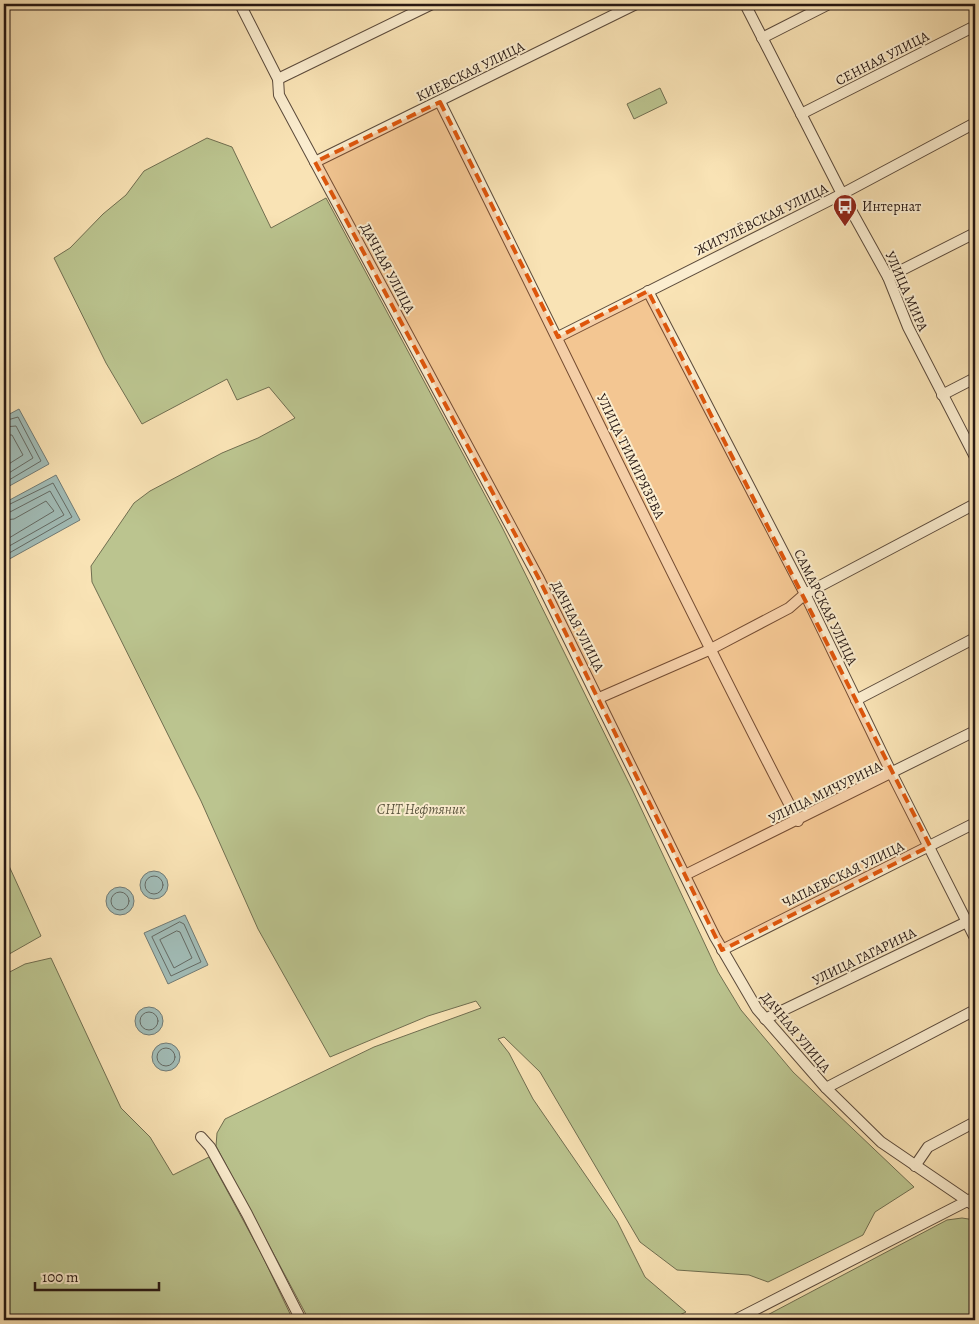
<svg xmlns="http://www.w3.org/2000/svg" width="979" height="1324" font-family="Alegreya,serif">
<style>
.green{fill:#bbc48f;stroke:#706e50}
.water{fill:#a1bcb7;stroke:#707a75}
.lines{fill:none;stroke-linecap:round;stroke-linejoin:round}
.shore{stroke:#646a64;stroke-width:1}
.minor-casing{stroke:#5b4a3b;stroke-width:12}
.minor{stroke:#fbedcf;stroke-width:10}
.marked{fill:#de560c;fill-opacity:0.2;stroke:#de560c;stroke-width:4;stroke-dasharray:10 6;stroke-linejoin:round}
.labels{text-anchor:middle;stroke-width:4;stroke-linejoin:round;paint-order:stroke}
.street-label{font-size:14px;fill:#261712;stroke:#fbedcf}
.poi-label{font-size:14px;fill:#261712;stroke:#fbedcf;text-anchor:start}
.park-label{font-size:14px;font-style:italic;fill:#5a543e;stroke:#fbedcf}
</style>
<rect width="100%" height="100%" fill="#f9e3b5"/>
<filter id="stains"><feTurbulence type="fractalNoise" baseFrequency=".004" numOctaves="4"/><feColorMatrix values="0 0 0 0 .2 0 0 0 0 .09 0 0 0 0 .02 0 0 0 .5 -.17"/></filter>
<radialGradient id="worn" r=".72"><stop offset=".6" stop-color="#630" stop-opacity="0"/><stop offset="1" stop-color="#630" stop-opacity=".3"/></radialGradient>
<g class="green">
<polygon points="660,88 667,103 634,119 627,104"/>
<polygon points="207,138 232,147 271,228 326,198 502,527 632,789 718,972 741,1010 793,1072 914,1187 875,1212 863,1235 768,1282 749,1275 677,1270 640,1242 540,1072 504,1037 498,1039 509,1053 533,1099 617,1221 645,1277 686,1312 669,1320 309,1320 216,1146 217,1133 225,1119 374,1047 481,1008 476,1001 428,1016 330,1057 258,929 201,801 92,582 91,566 134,503 150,491 222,453 258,438 295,418 269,387 237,400 227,379 142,424 106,363 54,258 70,248 103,214 126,195 144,171"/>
<polygon points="4,855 41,936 4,957"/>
<polygon points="51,958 121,1108 150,1137 173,1175 209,1157 263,1257 293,1320 4,1320 4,975 25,964"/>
<polygon points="962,1218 975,1220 975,1320 758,1320 947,1220"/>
</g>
<g class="water">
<polygon points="19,409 49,464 4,489 4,417"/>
<polygon points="56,475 80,520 4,562 4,503"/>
<circle cx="154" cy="885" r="14"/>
<circle cx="120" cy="901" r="14"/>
<polygon points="185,915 208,965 168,984 144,933"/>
<circle cx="149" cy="1021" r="14"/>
<circle cx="166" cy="1057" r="14"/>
</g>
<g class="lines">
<g class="shore">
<polyline points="4,421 18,417 41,461 4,483"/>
<polyline points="4,427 16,426 33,458 4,476"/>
<polyline points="4,435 12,435 23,455 4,467"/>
<polyline points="4,507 53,483 72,517 4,556"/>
<polyline points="4,513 10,512 50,491 64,515 4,549"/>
<polyline points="4,520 14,519 46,501 54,511 4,541"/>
<circle cx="154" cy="885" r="9"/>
<circle cx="120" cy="901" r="9"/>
<polygon points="180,922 184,924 201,962 171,976 152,937"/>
<polygon points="177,931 180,932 192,958 174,968 160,940"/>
<circle cx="149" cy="1021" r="9"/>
<circle cx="166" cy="1057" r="9"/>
</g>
<g class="minor-casing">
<g id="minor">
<polyline points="240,4 278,79 279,95 538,577 715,937 757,1009 826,1088 881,1142 975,1206"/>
<polyline points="745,4 842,194 888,277 908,327 975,457"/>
<polyline points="762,38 829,4"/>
<polyline points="278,79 432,4"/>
<path d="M440 102C560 341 674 583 798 821"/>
<polyline points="801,114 975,26"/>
<polyline points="315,162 636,4"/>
<polyline points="888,277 975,233"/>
<polyline points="648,291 805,594 892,774 975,938"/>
<polyline points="558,337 842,194 975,123"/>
<polyline points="942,395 975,378"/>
<polyline points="599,698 709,650 789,608 805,594 975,504"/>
<polyline points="856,700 975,638"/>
<polyline points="685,875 975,731"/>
<polyline points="722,950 975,823"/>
<polyline points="765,1019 975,918"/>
<polyline points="826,1088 975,1010"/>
<polyline points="201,1137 210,1147 247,1214 301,1320"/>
<polyline points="915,1166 928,1147 975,1122"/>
<polyline points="735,1320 975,1197"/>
</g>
</g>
<use href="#minor" class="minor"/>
</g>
<path class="marked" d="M440 102 558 337 648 291 930 846 722 950 538 577 315 162Z"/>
<defs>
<g id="bus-pin" transform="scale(1.25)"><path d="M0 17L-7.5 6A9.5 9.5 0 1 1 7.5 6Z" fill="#8f2418" stroke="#fbedcf"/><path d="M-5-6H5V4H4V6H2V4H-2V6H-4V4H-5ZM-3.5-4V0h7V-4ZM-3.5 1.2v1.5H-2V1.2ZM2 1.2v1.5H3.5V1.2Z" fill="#fff"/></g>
</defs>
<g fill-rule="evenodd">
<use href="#bus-pin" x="845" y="206"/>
</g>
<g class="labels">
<g class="street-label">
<text transform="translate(882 58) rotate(-27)" y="5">СЕННАЯ УЛИЦА</text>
<text transform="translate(470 71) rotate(-26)" y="5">КИЕВСКАЯ УЛИЦА</text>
<text transform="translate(761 219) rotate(-26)" y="5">ЖИГУЛЁВСКАЯ УЛИЦА</text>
<text transform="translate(388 268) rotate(62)" y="5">ДАЧНАЯ УЛИЦА</text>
<text transform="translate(907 291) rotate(66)" y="5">УЛИЦА МИРА</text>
<text transform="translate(631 456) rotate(64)" y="5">УЛИЦА ТИМИРЯЗЕВА</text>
<text transform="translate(826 607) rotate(64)" y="5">САМАРСКАЯ УЛИЦА</text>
<text transform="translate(578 626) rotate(63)" y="5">ДАЧНАЯ УЛИЦА</text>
<text transform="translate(825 792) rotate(-26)" y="5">УЛИЦА МИЧУРИНА</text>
<text transform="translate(843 874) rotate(-26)" y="5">ЧАПАЕВСКАЯ УЛИЦА</text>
<text transform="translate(864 956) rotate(-26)" y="5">УЛИЦА ГАГАРИНА</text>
<text transform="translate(796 1032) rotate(50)" y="5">ДАЧНАЯ УЛИЦА</text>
</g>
<g class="poi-label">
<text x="862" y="211">Интернат</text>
</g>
<g class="park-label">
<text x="421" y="814">СНТ Нефтяник</text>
</g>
</g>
<rect width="979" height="1324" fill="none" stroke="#f9e3b5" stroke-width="20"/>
<rect x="5" y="5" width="969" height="1314" fill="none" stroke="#261712" stroke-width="2.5"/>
<rect x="10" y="10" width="959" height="1304" fill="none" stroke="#261712"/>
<path d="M35 1282v8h124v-8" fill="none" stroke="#261712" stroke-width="2.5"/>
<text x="42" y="1282" font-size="15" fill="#261712" stroke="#fbedcf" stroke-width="4" paint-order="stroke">100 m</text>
<rect width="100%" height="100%" filter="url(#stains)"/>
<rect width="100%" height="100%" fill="url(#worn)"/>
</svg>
